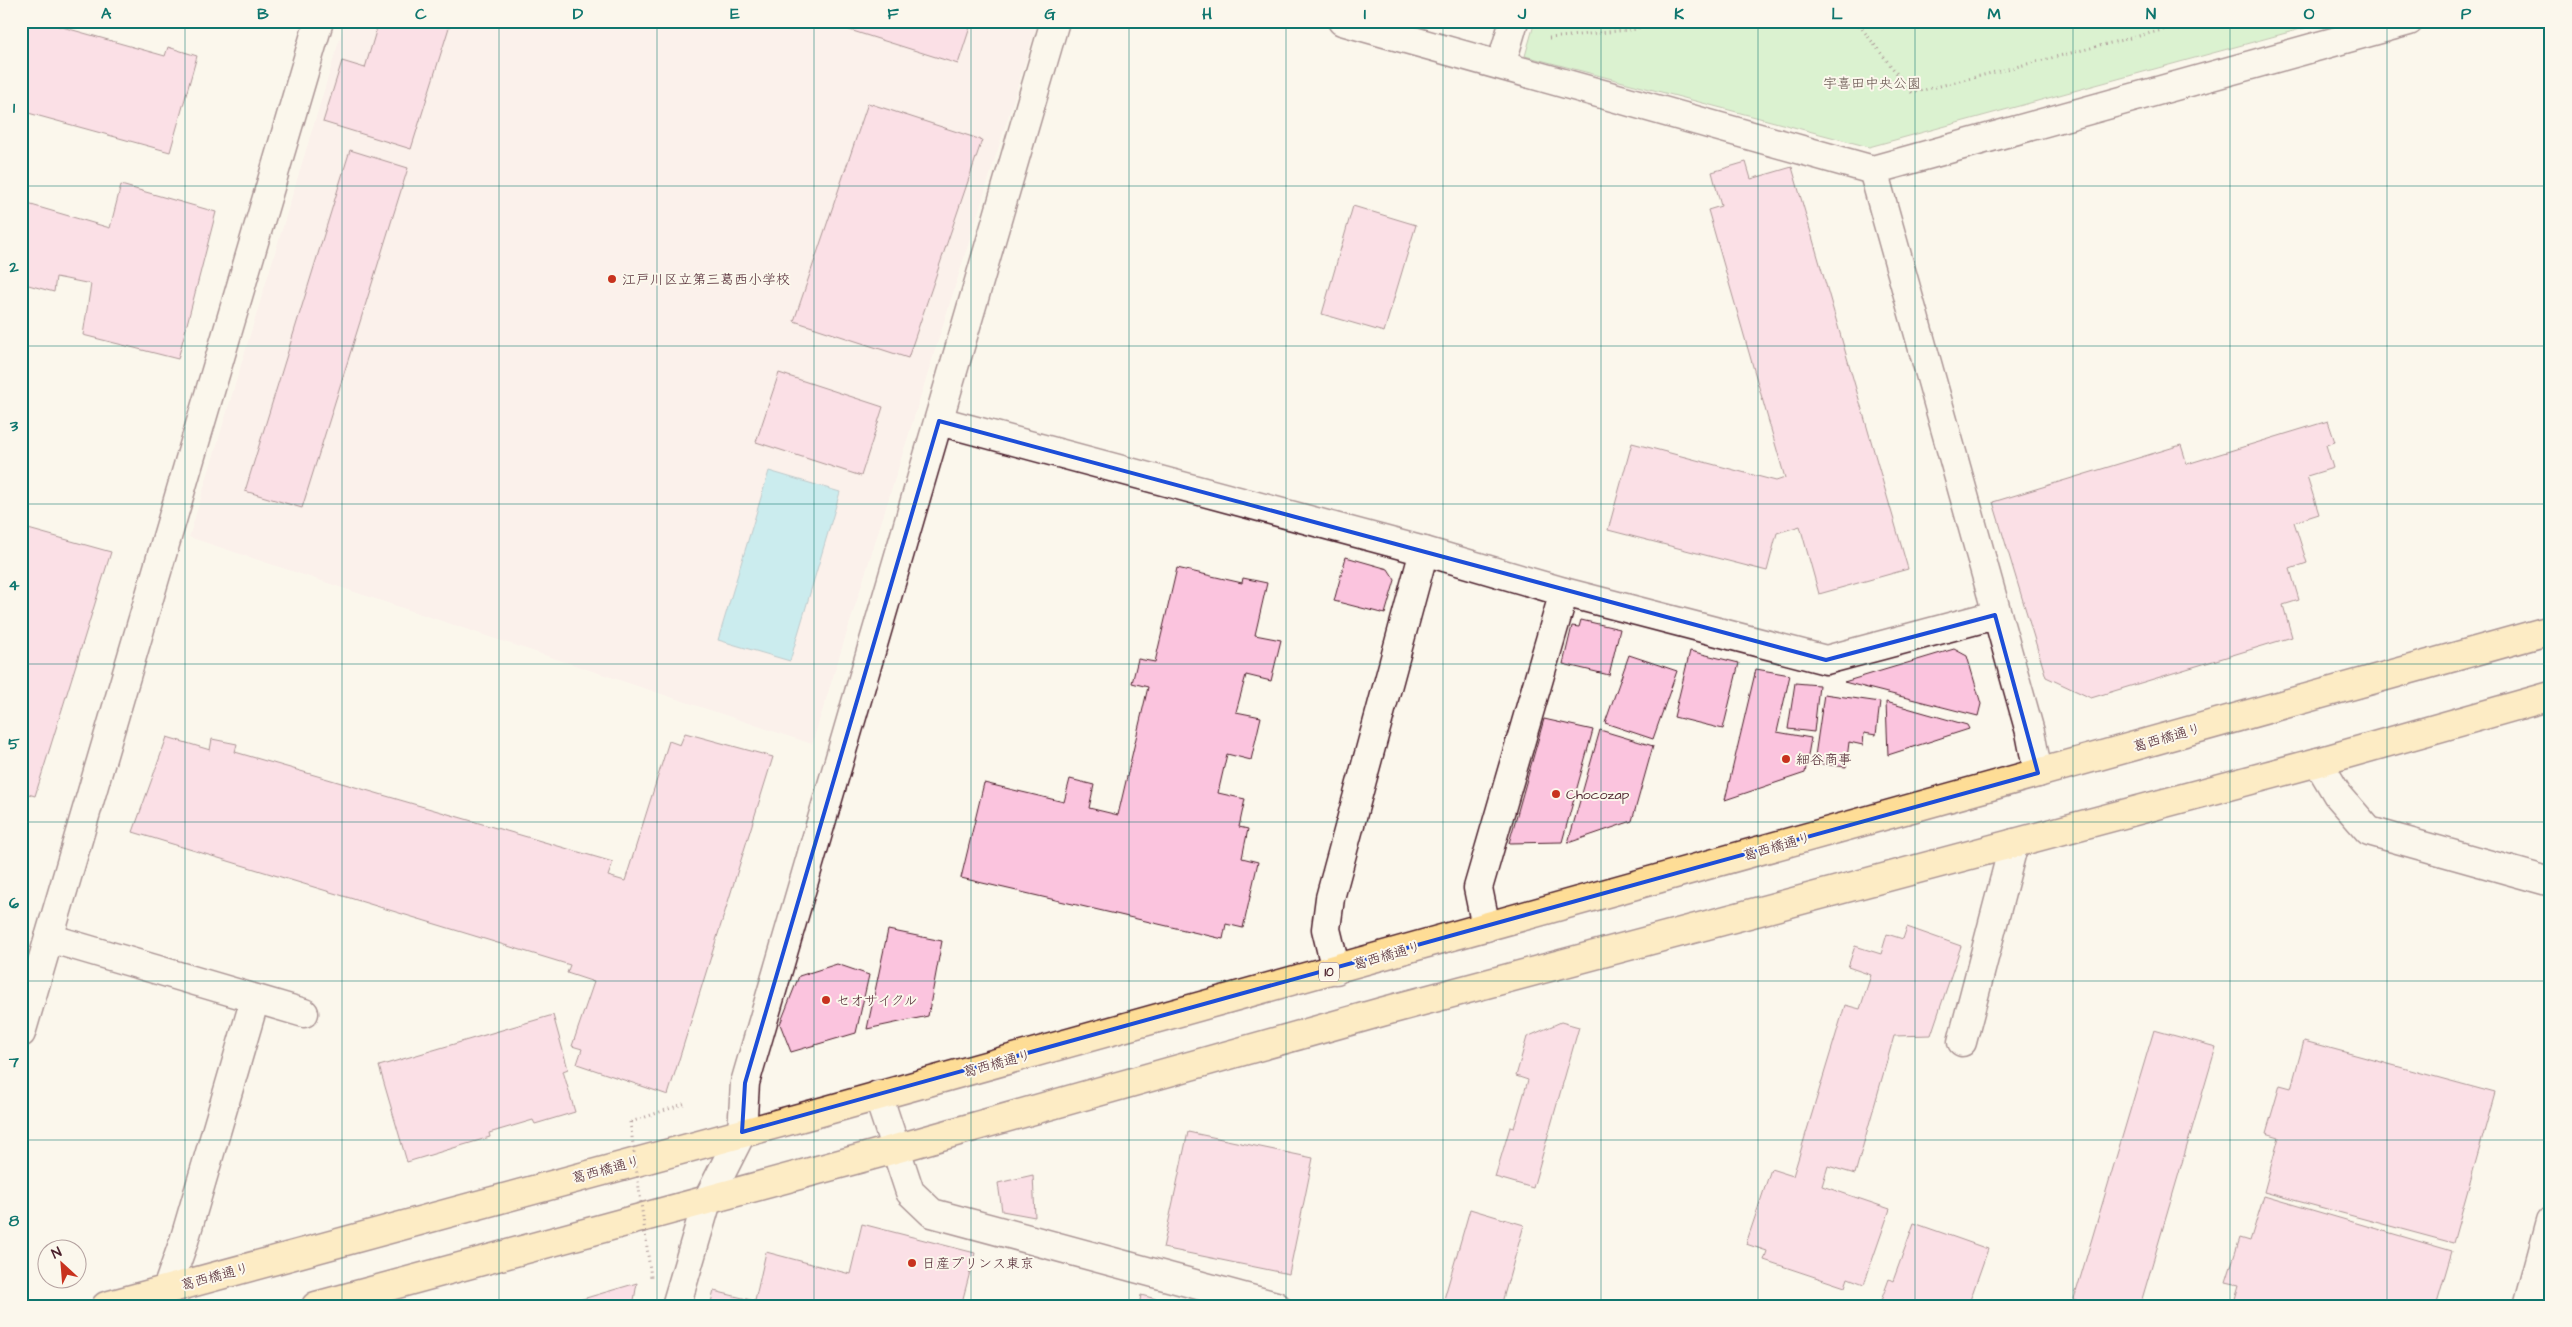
<svg xmlns="http://www.w3.org/2000/svg" width="2572" height="1327" font-family="'Architects Daughter','Klee One',sans-serif">
<style>
.built{fill:#fbe8e8}
.green{fill:#b4ebae;stroke:#7f856c}
.water{fill:#91def0;stroke:#7592a1}
.building{fill:#fbc4de;stroke:#4a1f2b}
.lines{fill:none;stroke-linecap:round;stroke-linejoin:round}
.minor-casing{stroke:#4a1f2b;stroke-width:31}
.major-casing{stroke:#4a1f2b;stroke-width:31}
.path{stroke:#4a1f2b;stroke-width:3;stroke-dasharray:1 4;stroke-linecap:butt}
.minor{stroke:#fbf7ec;stroke-width:28}
.major{stroke:#fedd96;stroke-width:28}
.path-bridge{stroke:#4a1f2b;stroke-width:3;stroke-dasharray:1 4;stroke-linecap:butt}
.marked{fill:none;stroke:#1d4ed8;stroke-width:4;stroke-linejoin:round}
.grid{fill:none;stroke:#0f766e;stroke-width:1;stroke-opacity:0.55}
.poi-dot{fill:#c8321e;stroke:#fbf7ec;stroke-width:2}
.labels{text-anchor:middle;stroke-width:4;stroke-linejoin:round;paint-order:stroke}
.shield{fill:#fbf7ec;stroke:#7f6065;stroke-width:1}
.shield-label{font-size:12px;font-weight:bold;fill:#4a1f2b}
.park-label{font-size:14px;fill:#64524c;stroke:#fbf7ec}
.poi-label{font-size:14px;fill:#4a1f2b;stroke:#fbf7ec;text-anchor:start}
.street-label{font-size:14px;fill:#4a1f2b;stroke:#fbf7ec}
.neatline{fill:none;stroke:#0f766e;stroke-width:2}
.grid-label{font-size:16px;text-anchor:middle;font-weight:bold;fill:#0f766e}
</style>
<rect width="100%" height="100%" fill="#fbf7ec"/>
<filter id="ink" filterUnits="userSpaceOnUse"><feTurbulence type="fractalNoise" baseFrequency=".02" numOctaves="2"/><feDisplacementMap in="SourceGraphic" scale="10" xChannelSelector="R" yChannelSelector="G"/><feConvolveMatrix kernelMatrix="1 2 1 2 8 2 1 2 1" color-interpolation-filters="sRGB"/></filter>
<g filter="url(#ink)">
<polygon class="built" points="345,21 1038,21 812,744 189,537"/>
<polygon class="green" points="1535,21 2330,21 1869,147 1525,56"/>
<polygon class="water" points="769,471 840,492 790,661 718,640"/>
<g class="building">
<polygon points="21,21 41,21 165,56 168,47 197,56 170,152 21,111"/>
<polygon points="379,21 451,21 411,149 323,122 342,61 365,68"/>
<polygon points="821,21 972,21 958,64"/>
<polygon points="868,103 982,140 908,358 794,321"/>
<polygon points="350,150 408,168 302,508 245,491"/>
<polygon points="1746,162 1751,179 1792,167 1908,569 1819,594 1800,526 1777,533 1767,571 1608,530 1632,443 1776,481 1785,478 1708,210 1721,206 1712,172"/>
<polygon points="121,185 216,212 178,359 83,335 91,284 56,277 54,292 21,283 21,202 110,228"/>
<polygon points="1353,206 1416,225 1384,332 1322,314"/>
<polygon points="779,373 883,407 861,476 756,442"/>
<polygon points="2328,421 2335,442 2326,445 2333,468 2307,476 2319,514 2294,522 2307,563 2290,569 2299,600 2283,605 2292,637 2091,698 2046,677 1993,502 2181,445 2187,464"/>
<polygon points="21,527 111,552 35,796 21,792"/>
<polygon points="1346,557 1388,569 1395,580 1385,614 1334,601"/>
<polygon points="1177,568 1242,583 1243,578 1267,583 1255,635 1281,640 1271,681 1246,675 1236,712 1261,717 1251,760 1227,754 1218,793 1245,799 1239,827 1248,829 1242,858 1258,862 1243,928 1226,924 1223,939 961,878 984,783 1064,802 1070,779 1094,785 1089,808 1118,815 1148,687 1132,683 1138,659 1155,662"/>
<polygon points="1581,620 1620,629 1609,675 1563,664 1572,626 1579,627"/>
<polygon points="1954,649 1967,656 1981,704 1978,716 1844,682"/>
<polygon points="1690,651 1739,663 1723,729 1674,717"/>
<polygon points="1629,655 1677,671 1653,739 1605,723"/>
<polygon points="1756,669 1790,675 1777,732 1811,738 1805,773 1725,800"/>
<polygon points="1795,683 1819,685 1814,732 1788,729"/>
<polygon points="1824,694 1880,702 1876,735 1864,733 1863,745 1849,742 1846,767 1814,763"/>
<polygon points="1886,702 1967,725 1969,729 1888,755"/>
<polygon points="1544,719 1593,730 1562,842 1509,843"/>
<polygon points="1600,730 1653,746 1632,821 1568,843"/>
<polygon points="685,733 773,757 668,1095 577,1064 582,1049 572,1046 594,982 567,973 570,965 133,832 167,737 210,750 212,739 237,744 235,752 613,862 608,876 625,881 669,741 680,745"/>
<polygon points="1907,927 1961,946 1931,1035 1894,1036 1855,1174 1828,1166 1822,1186 1890,1209 1864,1284 1848,1278 1845,1287 1764,1260 1767,1251 1746,1244 1771,1169 1793,1176 1845,1005 1860,1009 1871,975 1848,967 1855,946 1881,954 1887,934 1903,939"/>
<polygon points="888,930 942,941 928,1016 867,1029"/>
<polygon points="837,964 869,975 856,1033 791,1052 780,1024 799,976"/>
<polygon points="553,1015 568,1069 563,1071 575,1112 535,1124 533,1120 489,1133 490,1137 407,1162 379,1066"/>
<polygon points="1561,1022 1579,1027 1533,1188 1495,1177 1510,1127 1514,1128 1528,1080 1516,1076 1527,1037"/>
<polygon points="2154,1030 2216,1047 2140,1306 2096,1306 2074,1299"/>
<polygon points="2304,1041 2495,1093 2453,1243 2264,1192 2279,1137 2266,1133 2280,1085 2291,1088"/>
<polygon points="1188,1132 1313,1158 1289,1274 1163,1248"/>
<polygon points="1033,1175 1035,1217 1002,1211 998,1183"/>
<polygon points="2264,1196 2452,1251 2436,1306 2233,1306 2239,1285 2226,1282 2240,1238 2250,1241"/>
<polygon points="1470,1209 1524,1225 1501,1306 1442,1306"/>
<polygon points="1914,1223 1988,1249 1968,1306 1879,1306 1889,1279 1893,1281"/>
<polygon points="862,1224 975,1253 961,1306 710,1306 714,1291 755,1301 766,1252 850,1274"/>
<polygon points="637,1283 633,1306 562,1306 562,1305"/>
<polygon points="1141,1295 1183,1306 1139,1306"/>
</g>
<g class="lines">
<g class="minor-casing">
<g id="minor">
<polyline points="1342,21 1873,170 2409,21"/>
<polyline points="1501,65 1514,21"/>
<polyline points="1873,170 2030,732 2038,773"/>
<polyline points="939,421 1424,551 1564,592 1826,660 1995,615"/>
<polyline points="2318,762 2337,794 2369,831 2551,882"/>
<polyline points="1486,927 1478,888 1564,592"/>
<polyline points="49,938 304,1013"/>
<polyline points="1336,970 1326,929 1330,898 1424,551"/>
<polyline points="21,1033 319,21"/>
<polyline points="1962,1042 2014,843"/>
<polyline points="878,1095 910,1192 932,1213 1276,1306"/>
<polyline points="167,1289 184,1241 255,999"/>
<polyline points="676,1306 707,1201 742,1132 745,1083 1055,21"/>
<polyline points="2528,1306 2551,1221"/>
</g>
</g>
<g class="major-casing">
<g id="major">
<polyline points="106,1306 817,1113 2551,630"/>
<polyline points="316,1306 895,1149 1385,1011 2318,762 2551,696"/>
</g>
</g>
<g class="path">
<polyline points="1856,21 1912,93 2198,21"/>
<polyline points="1549,38 1638,29 1641,21"/>
<polyline points="631,1122 686,1103"/>
</g>
<use href="#minor" class="minor"/>
<use href="#major" class="major"/>
<polyline class="path-bridge" points="630,1122 651,1277"/>
</g>
</g>
<path d="M0 0H2572V1327H0ZM939 421 1826 660 1995 615 2038 773 742 1132 745 1083Z" fill="#fbf7ec" fill-opacity=".55" fill-rule="evenodd"/>
<path class="marked" d="M939 421 1826 660 1995 615 2038 773 742 1132 745 1083Z"/>
<path class="grid" d="M185 21V1306M342 21V1306M499 21V1306M657 21V1306M814 21V1306M971 21V1306M1129 21V1306M1286 21V1306M1443 21V1306M1601 21V1306M1758 21V1306M1915 21V1306M2073 21V1306M2230 21V1306M2387 21V1306M21 186H2551M21 346H2551M21 504H2551M21 664H2551M21 822H2551M21 981H2551M21 1140H2551"/>
<g class="poi-dot">
<circle cx="612" cy="279" r="5"/>
<circle cx="1786" cy="759" r="5"/>
<circle cx="1556" cy="794" r="5"/>
<circle cx="826" cy="1000" r="5"/>
<circle cx="912" cy="1263" r="5"/>
</g>
<g class="labels">
<rect class="shield" x="1319" y="962.5" width="20" height="19" rx="4"/>
<g class="shield-label">
<text x="1329" y="976">10</text>
</g>
<g class="park-label">
<text x="1872" y="88">宇喜田中央公園</text>
</g>
<g class="poi-label">
<text x="622" y="284">江戸川区立第三葛西小学校</text>
<text x="1796" y="764">細谷商事</text>
<text x="1566" y="799">Chocozap</text>
<text x="836" y="1005">セオサイクル</text>
<text x="922" y="1268">日産プリンス東京</text>
</g>
<g class="street-label">
<text transform="translate(2167 737) rotate(-16)" y="5">葛西橋通り</text>
<text transform="translate(1777 846) rotate(-16)" y="5">葛西橋通り</text>
<text transform="translate(1387 955) rotate(-16)" y="5">葛西橋通り</text>
<text transform="translate(997 1063) rotate(-15)" y="5">葛西橋通り</text>
<text transform="translate(606 1169) rotate(-15)" y="5">葛西橋通り</text>
<text transform="translate(215 1276) rotate(-15)" y="5">葛西橋通り</text>
</g>
</g>
<rect width="2572" height="1327" fill="none" stroke="#fbf7ec" stroke-width="55"/>
<g transform="translate(62 1264) rotate(334)"><circle r="24" fill="#fbf7ec" stroke="#b4a19f"/>
<path d="M0-4L9 19L0 12L-9 19Z" fill="#c8321e"/>
<text y="-8" font-size="14" font-weight="bold" text-anchor="middle" fill="#4a1f2b">N</text>
</g>
<rect x="28" y="28" width="2516" height="1272" class="neatline"/>
<g class="grid-label">
<text x="106" y="19">A</text>
<text x="263" y="19">B</text>
<text x="421" y="19">C</text>
<text x="578" y="19">D</text>
<text x="735" y="19">E</text>
<text x="893" y="19">F</text>
<text x="1050" y="19">G</text>
<text x="1207" y="19">H</text>
<text x="1365" y="19">I</text>
<text x="1522" y="19">J</text>
<text x="1679" y="19">K</text>
<text x="1837" y="19">L</text>
<text x="1994" y="19">M</text>
<text x="2151" y="19">N</text>
<text x="2309" y="19">O</text>
<text x="2466" y="19">P</text>
<text x="14" y="113">1</text>
<text x="14" y="272">2</text>
<text x="14" y="431">3</text>
<text x="14" y="590">4</text>
<text x="14" y="749">5</text>
<text x="14" y="908">6</text>
<text x="14" y="1067">7</text>
<text x="14" y="1226">8</text>
</g>
</svg>
